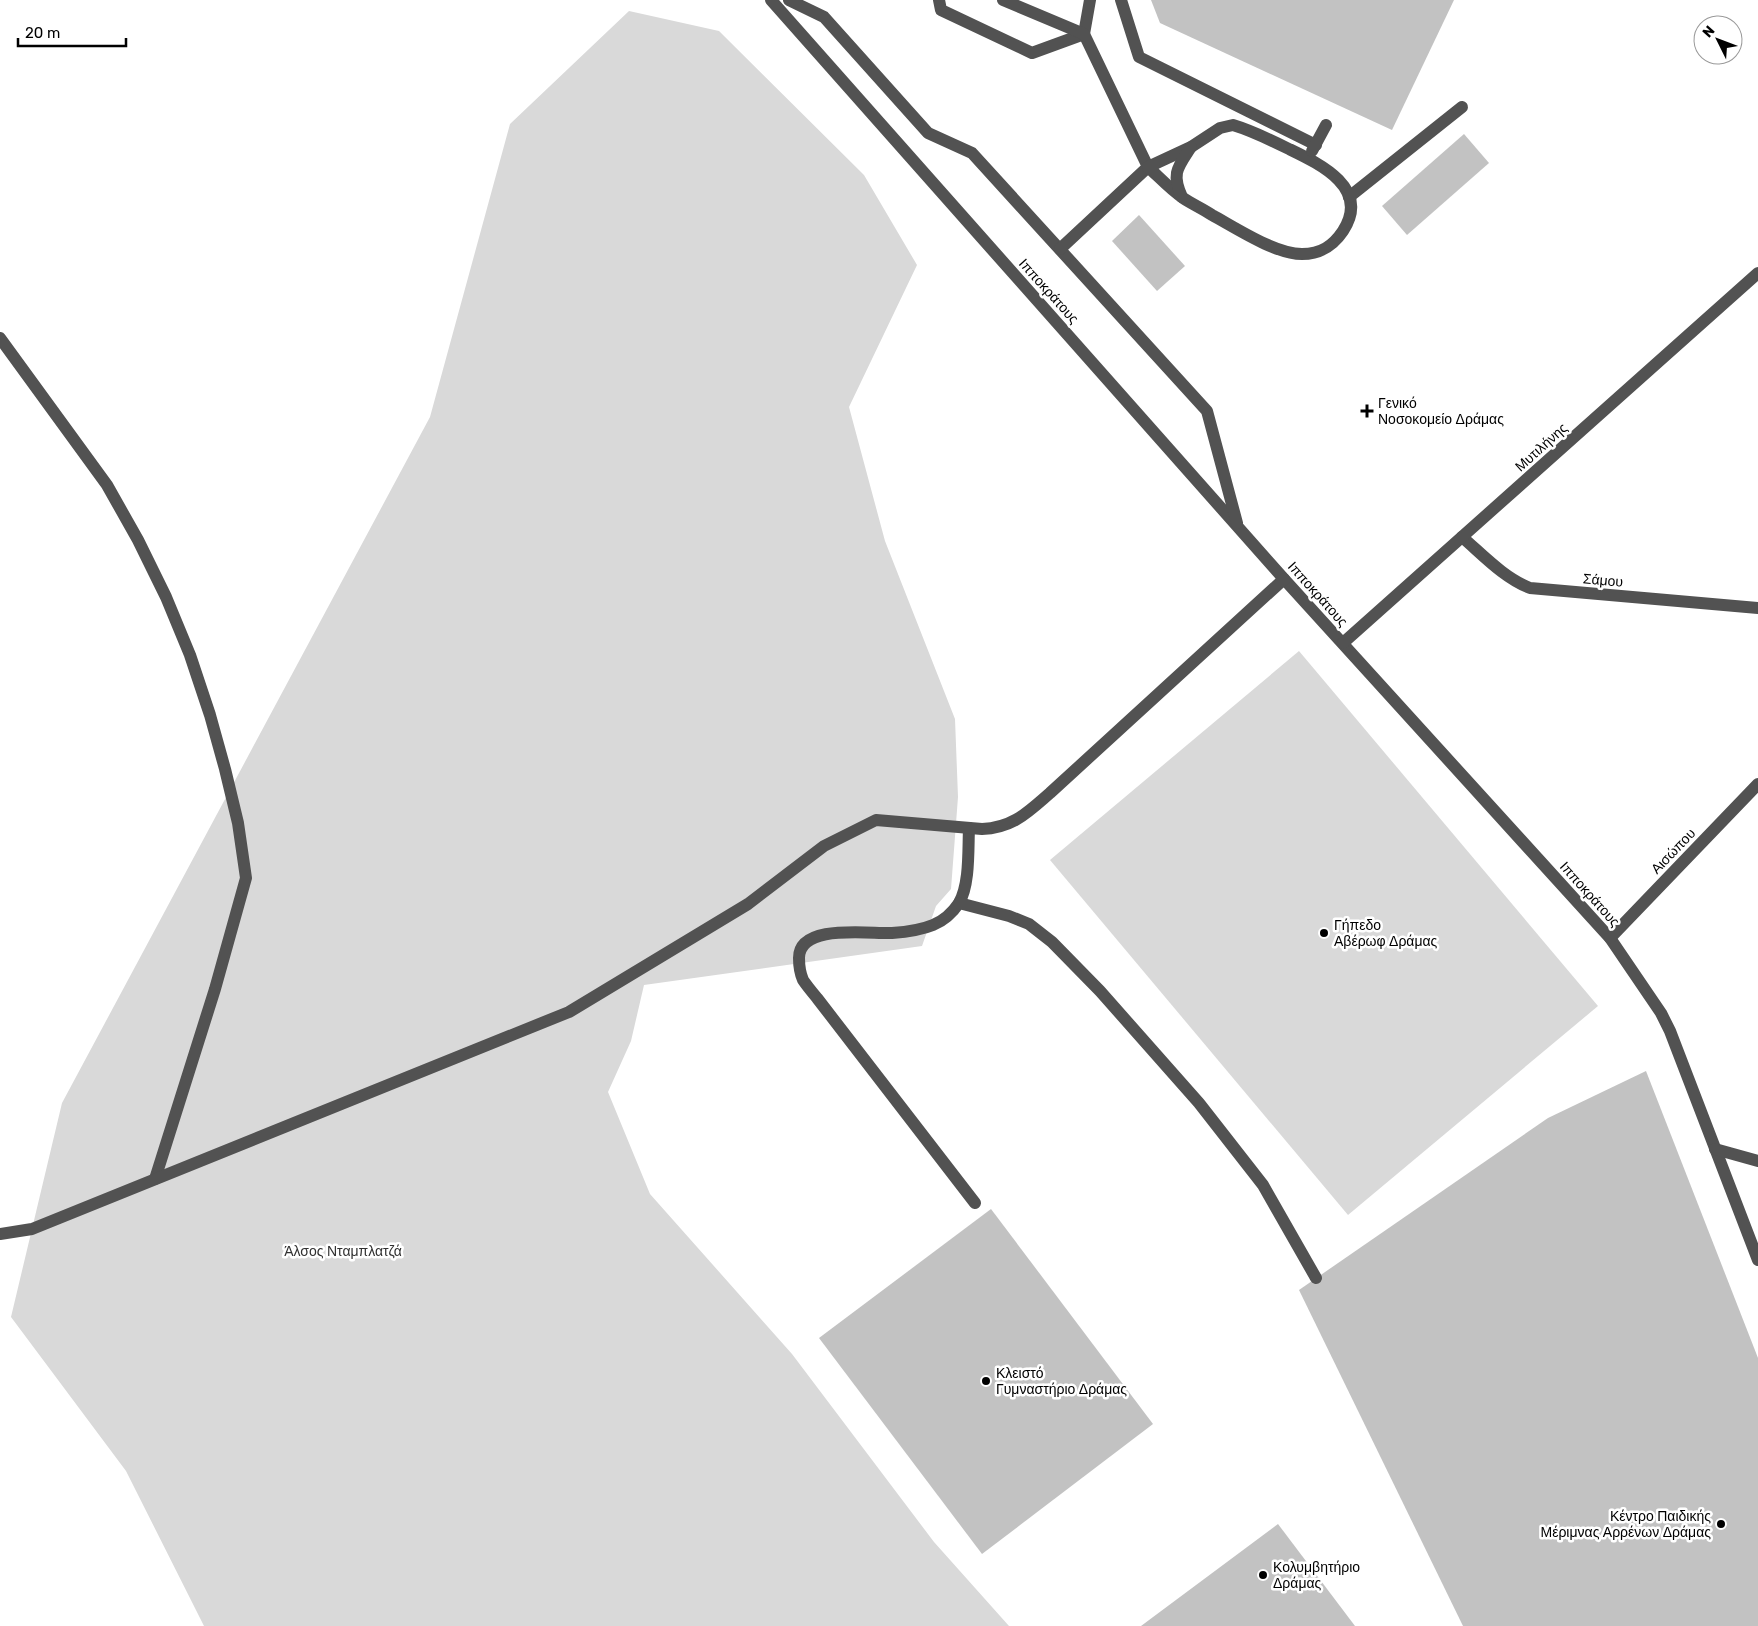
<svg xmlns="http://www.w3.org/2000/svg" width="1758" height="1626" font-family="Rubik,sans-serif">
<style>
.green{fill:#d9d9d9}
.building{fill:#c2c2c2}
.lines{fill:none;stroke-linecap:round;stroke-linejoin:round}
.minor{stroke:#525252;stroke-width:12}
.poi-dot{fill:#000;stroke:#fff;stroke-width:2}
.labels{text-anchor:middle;stroke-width:5;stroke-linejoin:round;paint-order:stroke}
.street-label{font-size:14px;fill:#000;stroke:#fff}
.poi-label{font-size:14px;fill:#000;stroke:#fff;text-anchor:start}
.park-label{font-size:14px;fill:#303030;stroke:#fff}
</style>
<rect width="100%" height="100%" fill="#fff"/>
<g class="green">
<polygon points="629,11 719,31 864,175 917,265 849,407 885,541 955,719 958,797 951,889 936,906 922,946 644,985 631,1041 608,1092 650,1194 792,1354 934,1542 1009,1626 204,1626 126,1471 11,1317 62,1103 430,417 510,124"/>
<polygon points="1299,651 1598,1006 1348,1215 1050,860"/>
</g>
<g class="building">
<polygon points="1151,0 1454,0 1392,130 1160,23"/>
<polygon points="1464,134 1489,163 1407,235 1382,206"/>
<polygon points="1139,215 1185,266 1157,291 1112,241"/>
<polygon points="1646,1071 1758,1358 1758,1626 1463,1626 1299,1290 1548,1118"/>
<polygon points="991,1209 1153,1424 982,1554 819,1338"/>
<polygon points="1278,1524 1355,1626 1141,1626"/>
</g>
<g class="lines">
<g class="minor">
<polyline points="771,0 1284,579 1610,938 1661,1013 1670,1031 1758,1260"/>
<polyline points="789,0 824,17 928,133 972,153 1207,411 1237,523"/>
<polyline points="939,0 941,10 1032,53 1084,34 1090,0"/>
<polyline points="1003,0 1084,34 1148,167 1060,249"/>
<polyline points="1121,0 1139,57 1316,145"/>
<path d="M1233 125C1253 131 1271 140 1289 149 1320 164 1371 188 1343 231 1333 246 1321 254 1302 254 1275 254 1236 228 1212 215 1203 209 1192 204 1183 198 1170 189 1159 177 1148 167L1191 147 1220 128Z"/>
<polyline points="1312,151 1326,125"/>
<path d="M1182 197C1171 173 1178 167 1191 147"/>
<polyline points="1349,197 1462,107"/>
<polyline points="0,338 107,485 138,540 166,597 190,655 210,715 225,769 238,823 246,878 215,989 155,1179"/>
<path d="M1462 537C1483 555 1504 578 1530 588L1758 608"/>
<polyline points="1343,643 1758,273"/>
<path d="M969 828C968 850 970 884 959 903 953 912 943 921 933 925 921 930 906 932 892 933 869 934 799 923 799 958 799 965 800 973 803 980 807 986 812 992 817 998L975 1203"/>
<polyline points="959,903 1009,916 1029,924 1052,942 1100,991 1199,1103 1263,1185 1316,1278"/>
<polyline points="1610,938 1758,784"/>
<polyline points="1715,1149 1758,1161"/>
<path d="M0 1234 32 1229 569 1012 748 904 824 846 876 820 982 829C1013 828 1028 812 1050 793L1284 579"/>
</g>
</g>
<g class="poi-dot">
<path d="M1364.5 403.5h5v5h5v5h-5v5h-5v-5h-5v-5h5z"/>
<circle cx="1324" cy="933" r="5"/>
<circle cx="986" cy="1381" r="5"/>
<circle cx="1721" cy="1524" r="5"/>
<circle cx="1263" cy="1575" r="5"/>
</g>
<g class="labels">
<g class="street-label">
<text transform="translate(1049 291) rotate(48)" y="5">Ιπποκράτους</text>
<text transform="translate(1541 447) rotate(-42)" y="5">Μυτιλήνης</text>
<text transform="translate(1603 580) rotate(5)" y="5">Σάμου</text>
<text transform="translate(1318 594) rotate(48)" y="5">Ιπποκράτους</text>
<text transform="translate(1673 851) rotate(-46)" y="5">Αισώπου</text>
<text transform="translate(1590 894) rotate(48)" y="5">Ιπποκράτους</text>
</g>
<g class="poi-label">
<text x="1378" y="408">Γενικό<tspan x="1378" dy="16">Νοσοκομείο Δράμας</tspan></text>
<text x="1334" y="930">Γήπεδο<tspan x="1334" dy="16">Αβέρωφ Δράμας</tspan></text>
<text x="996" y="1378">Κλειστό<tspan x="996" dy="16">Γυμναστήριο Δράμας</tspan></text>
<text x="1711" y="1521" text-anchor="end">Κέντρο Παιδικής<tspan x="1711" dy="16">Μέριμνας Αρρένων Δράμας</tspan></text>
<text x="1273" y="1572">Κολυμβητήριο<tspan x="1273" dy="16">Δράμας</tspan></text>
</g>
<g class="park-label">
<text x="343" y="1256">Άλσος Νταμπλατζά</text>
</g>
</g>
<g transform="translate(1718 40) rotate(312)"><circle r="24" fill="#ffffff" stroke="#999999"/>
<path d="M0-4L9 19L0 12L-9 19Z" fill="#000000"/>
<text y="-8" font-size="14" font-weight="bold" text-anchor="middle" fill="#000000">N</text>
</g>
<path d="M18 38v8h108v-8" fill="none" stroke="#000000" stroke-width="2.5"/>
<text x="25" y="38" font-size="15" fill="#000000" stroke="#ffffff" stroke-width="4" paint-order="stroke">20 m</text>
</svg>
